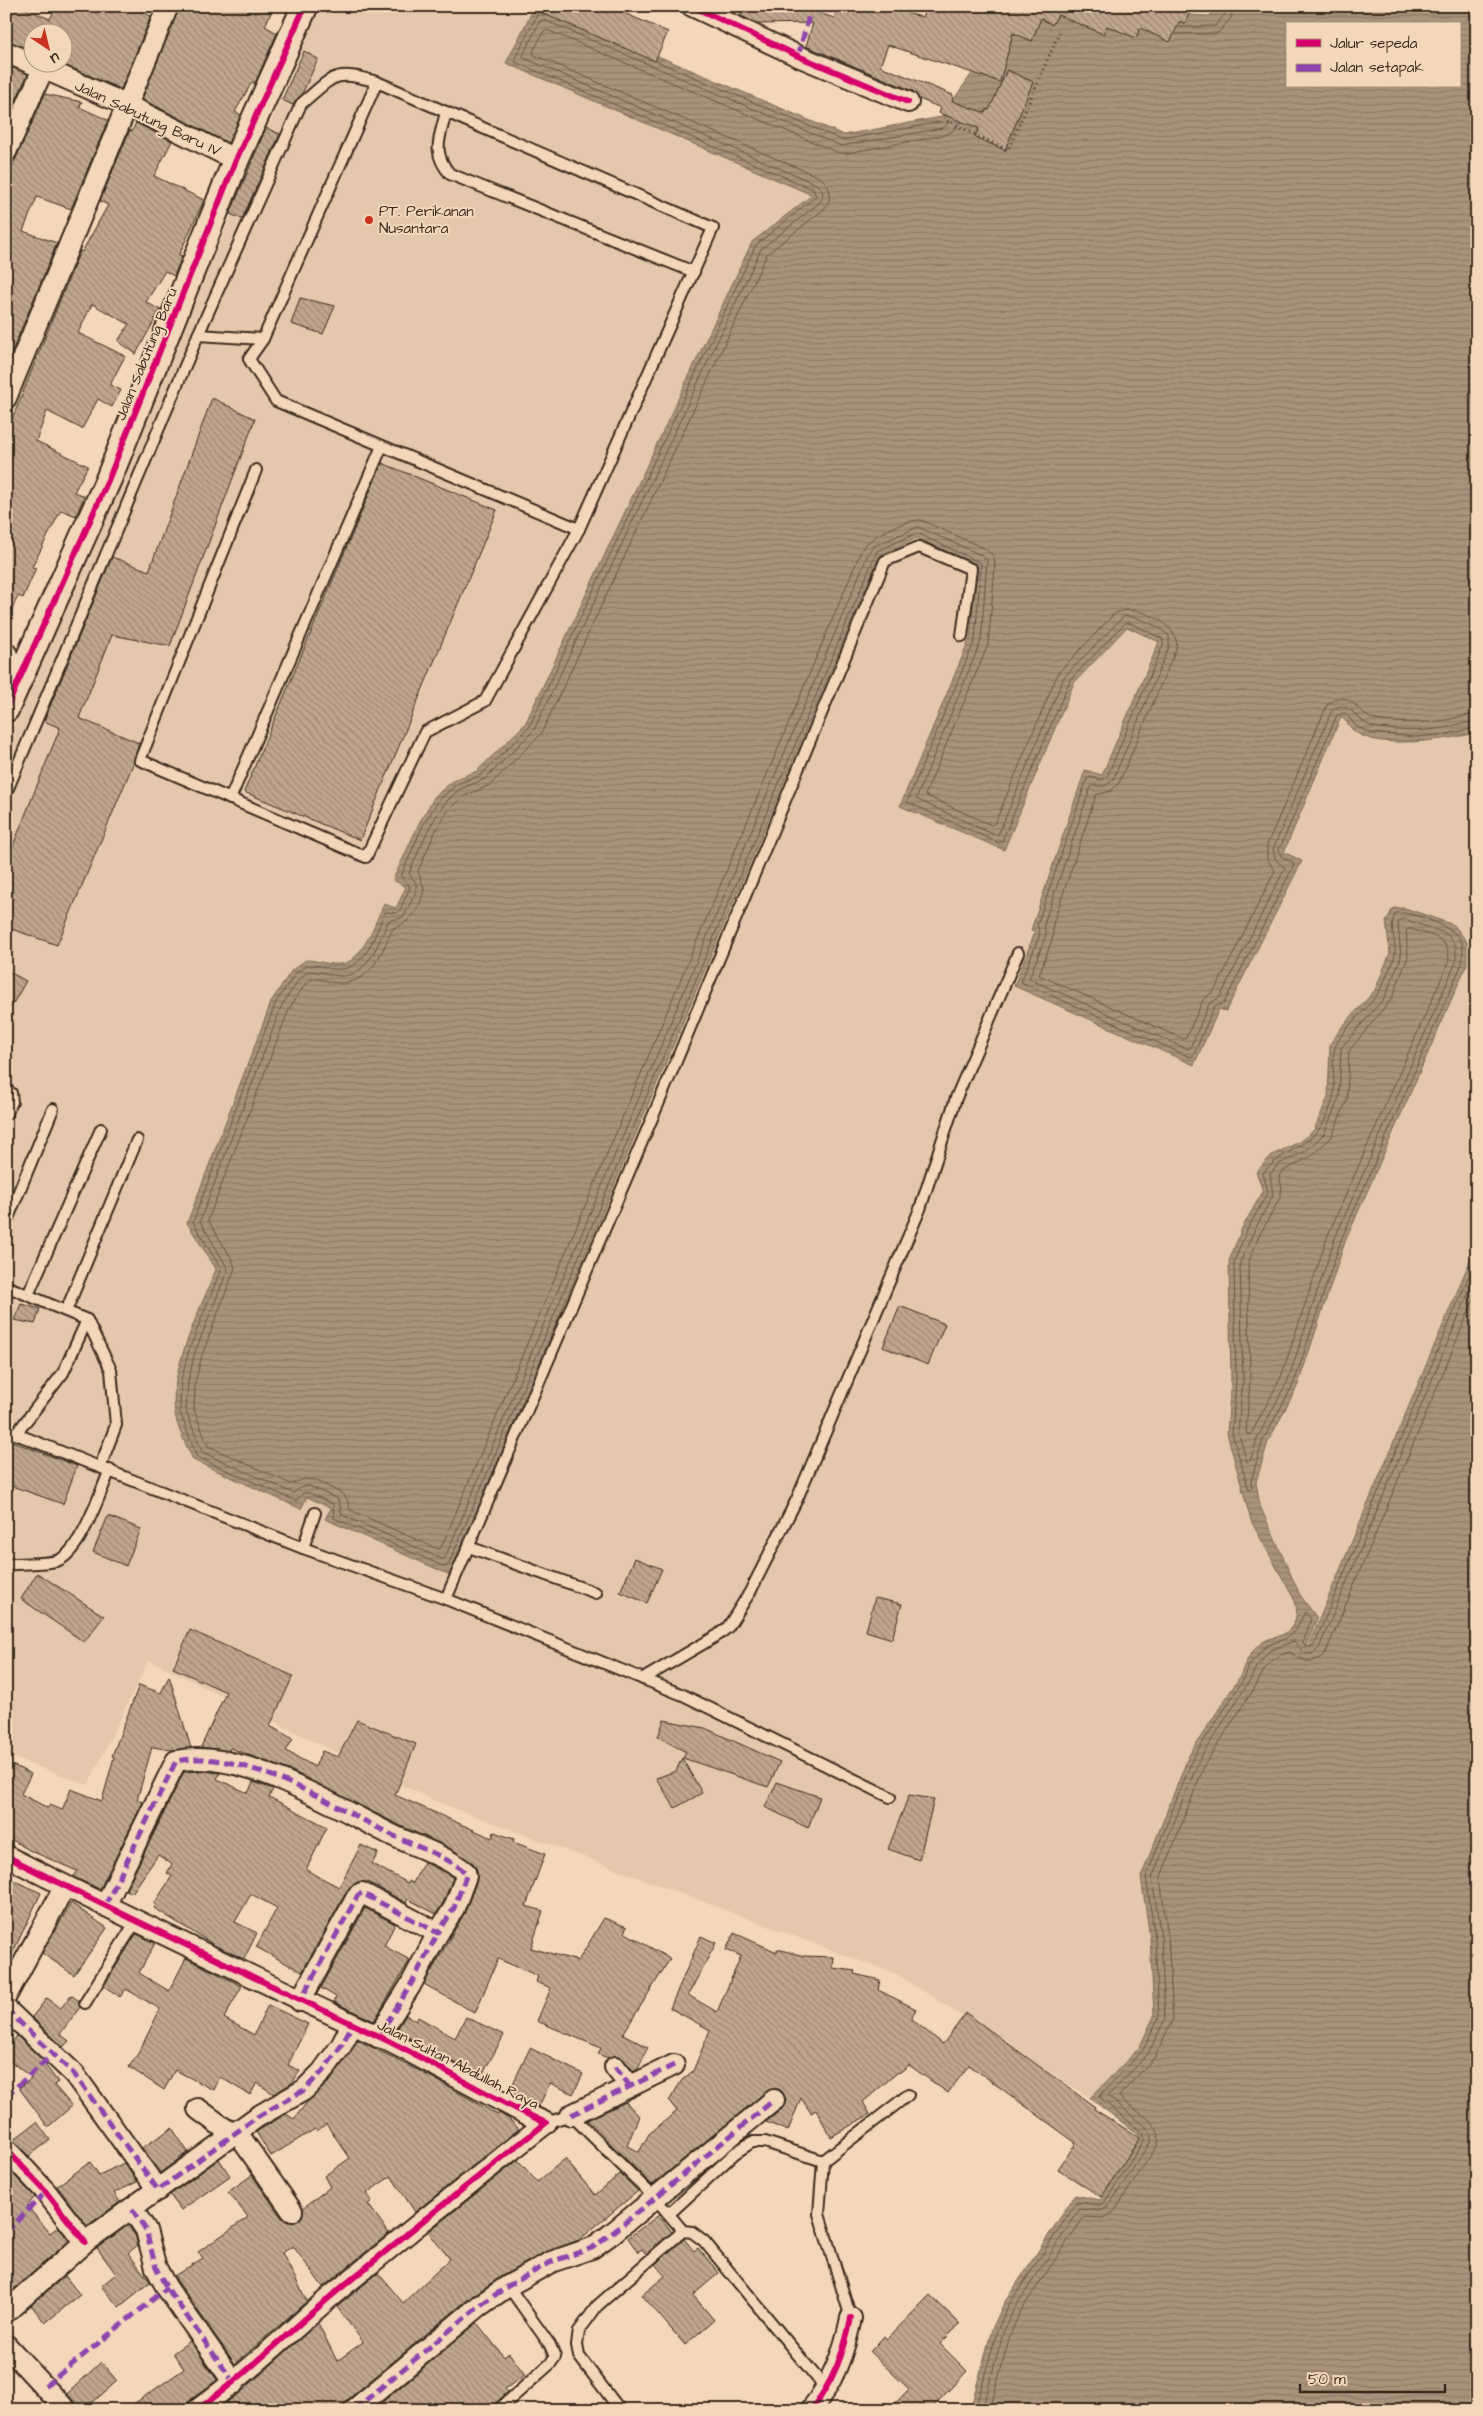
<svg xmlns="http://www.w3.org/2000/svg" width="1483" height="2416" font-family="'Architects Daughter',sans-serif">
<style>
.built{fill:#e4c8ad}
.water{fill:url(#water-rules);stroke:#7e6956;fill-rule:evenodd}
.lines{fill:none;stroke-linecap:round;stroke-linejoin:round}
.shore{stroke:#675444;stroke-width:1}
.building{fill:url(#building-back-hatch);stroke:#3b2a1e}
.service-casing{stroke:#3b2a1e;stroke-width:14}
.minor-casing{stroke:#3b2a1e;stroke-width:24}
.tertiary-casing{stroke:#3b2a1e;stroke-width:29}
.path{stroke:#3b2a1e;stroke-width:3;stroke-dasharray:1 4;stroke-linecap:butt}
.service{stroke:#f3d7ba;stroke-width:10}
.minor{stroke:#f3d7ba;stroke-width:20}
.tertiary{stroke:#f3d7ba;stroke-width:25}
.quiet{stroke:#8e44ad;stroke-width:5;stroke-dasharray:10 5;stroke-linecap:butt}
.cycleway-casing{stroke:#f3d7ba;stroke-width:9}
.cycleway{stroke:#d6006c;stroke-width:6}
.poi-dot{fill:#c8321e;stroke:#f3d7ba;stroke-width:2}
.labels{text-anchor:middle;stroke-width:4;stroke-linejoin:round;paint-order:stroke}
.street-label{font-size:15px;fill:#3b2a1e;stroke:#f3d7ba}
.poi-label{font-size:15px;fill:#3b2a1e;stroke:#f3d7ba;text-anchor:start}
</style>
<defs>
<pattern id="water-rules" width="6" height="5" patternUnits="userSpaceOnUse" patternTransform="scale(1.25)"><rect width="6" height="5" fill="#aa937c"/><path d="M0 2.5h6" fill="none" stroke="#8c7865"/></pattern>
<pattern id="building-back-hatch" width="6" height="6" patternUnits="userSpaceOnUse" patternTransform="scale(1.25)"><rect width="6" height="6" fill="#c0a68f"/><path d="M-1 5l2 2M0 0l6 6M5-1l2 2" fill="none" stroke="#9d8774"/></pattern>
</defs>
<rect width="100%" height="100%" fill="#f3d7ba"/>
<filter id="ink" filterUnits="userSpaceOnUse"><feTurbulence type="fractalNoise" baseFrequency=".02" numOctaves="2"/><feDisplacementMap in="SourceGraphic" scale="10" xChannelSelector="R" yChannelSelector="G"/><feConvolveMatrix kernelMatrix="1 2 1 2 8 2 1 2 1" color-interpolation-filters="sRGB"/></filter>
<g filter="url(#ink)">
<polygon class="built" points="320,6 535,6 507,63 813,194 752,242 525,724 477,771 454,780 435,796 419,823 393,879 406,887 396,909 383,904 362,950 355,960 341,965 317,960 187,1223 216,1269 184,1349 301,1508 306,1497 331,1508 325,1519 879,556 917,538 977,565 970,638 900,806 1003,850 1074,683 1127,627 1159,642 1102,776 1084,771 1031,930 1036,932 1014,986 1194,1065 1219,1009 1226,1011 1301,861 1284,852 1341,717 1354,731 1370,738 1414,742 1443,740 1477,733 1477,1244 1302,1660 1141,1877 1150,1938 1154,2016 1139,2048 1090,2098 898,1975 435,1801 149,1660 88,1785 6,1755 6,744"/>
<g class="water">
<path d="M535 6H540L844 135 941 117 1020 6 1210 16 1216 6H1477V733C1448 739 1379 751 1354 731 1349 727 1347 721 1341 717L1284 852 1302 861 1226 1011 1219 1009 1194 1065 1014 986 1035 932 1031 930 1085 770 1102 775 1159 642 1127 627 1074 683 1004 850 900 806 970 638 977 565 917 538 879 556 450 1575 325 1519 331 1508 307 1497 301 1509 193 1460C187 1446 177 1429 175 1413 168 1372 201 1308 216 1269L187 1223 272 1000 292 970 306 960C317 960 329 965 340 964 362 964 375 921 384 904L396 908 406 887 393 880 419 823 435 796 454 780 477 771 525 724 752 242 812 195 506 63ZM1287 24H1459V86H1287Z"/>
<path d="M1393 908H1405L1454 925 1467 942V964L1345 1242 1298 1385 1268 1442 1256 1482 1260 1506 1300 1595 1317 1618 1301 1658 1302 1660 1477 1244V2410H970L992 2329 1004 2303 1075 2195 1100 2200 1141 2137 1090 2098 1139 2048 1154 2016 1150 1938 1141 1877 1189 1755 1241 1675C1244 1663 1252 1649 1263 1642 1268 1638 1276 1638 1282 1635 1295 1628 1299 1615 1295 1601L1251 1521 1227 1433 1231 1381 1229 1261 1242 1228 1263 1191 1256 1172 1272 1155 1299 1142 1314 1130 1328 1097 1330 1045 1341 1028 1375 990 1390 953 1386 922Z"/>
</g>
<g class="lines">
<g class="shore">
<path d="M538 13 515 58V62L813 189 816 196 756 245 529 727 481 775 457 784 439 800 423 825 401 876 410 887 400 910 396 913 385 912C376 931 368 966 342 969 331 971 319 964 307 965L295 974 276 1002 193 1222 221 1269 189 1350 181 1381 180 1412 197 1457 296 1501 303 1493H309L333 1504 334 1518 445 1567 448 1566 877 551 917 533 981 563 975 640 907 802 999 843 1002 841 1070 680 1125 623H1130L1163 639V645L1107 777 1102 780 1090 777 1087 779 1037 925 1040 934 1021 982 1190 1057 1193 1056 1214 1007 1224 1003 1294 865 1293 863 1281 856 1279 850 1337 715 1345 713 1357 727 1371 733 1415 737 1442 735 1477 728"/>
<polyline points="1179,27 1215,26 1225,14 1226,6"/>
<polyline points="1175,34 1218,33 1231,18 1234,6"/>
<polyline points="656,61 842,140 941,122 946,117"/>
<path d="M952 119 943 128 841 146 544 20 540 21 523 55 524 58 816 184C824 189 825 197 818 204L761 249 534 730 485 779 460 789 444 804 429 828 409 873 416 883V892L404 916 398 919 389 920C379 940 369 977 340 976 329 975 320 971 309 971L300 978 282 1005 200 1221 228 1269 195 1352 188 1382 186 1411 202 1452 293 1493 302 1487 309 1486 338 1499 342 1515 442 1559 445 1558 869 552 874 546 918 527 981 555 987 560 981 641 916 799 995 835 999 833 1064 677 1123 617C1134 614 1161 627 1169 636V647L1113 780 1105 786H1091L1044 924 1046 935 1029 979 1187 1049 1190 1048 1209 1004 1220 997 1285 868 1275 859 1273 849 1332 710C1349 697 1358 724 1374 727 1395 731 1421 732 1443 728 1454 726 1465 722 1477 722"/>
<path d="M960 122 953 131 945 135 847 153H839L547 30 544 31 533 52 534 55 819 177C832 185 833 199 823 210L767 254 541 734 490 785 464 796 449 809 435 832 418 871 424 889C420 908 412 923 393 928 382 951 373 981 343 983 332 984 322 978 312 979L306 983 289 1009 208 1220 232 1259 235 1268 202 1355 195 1383 194 1410 208 1446 291 1484 304 1479 315 1480 341 1493 347 1499 350 1510 438 1549 441 1548 862 549C868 537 907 519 921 520L986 549 994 557 995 567 988 645 925 795 991 825 995 823 1058 673 1113 615C1130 600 1183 623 1176 649L1119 783 1111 791 1096 795 1053 924V937L1039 975 1183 1039 1186 1038 1203 1000 1215 990 1275 871 1267 859V845L1327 705C1351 685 1358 717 1376 720 1396 723 1418 724 1438 721 1451 720 1464 715 1477 714"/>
<path d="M1396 913C1412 911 1457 927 1462 943 1464 949 1462 958 1462 963L1341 1240 1294 1383 1263 1440 1251 1481 1252 1488 1249 1490 1232 1433 1236 1381 1234 1262 1247 1230 1268 1192 1263 1173C1291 1141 1320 1150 1333 1098 1337 1082 1329 1060 1336 1045 1347 1021 1374 1007 1384 982 1387 973 1394 963 1395 954 1397 939 1387 928 1396 913Z"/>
<polygon points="1404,919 1447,934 1456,946 1456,962 1335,1238 1288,1380 1258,1437 1250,1461 1247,1462 1238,1432 1243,1381 1240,1263 1253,1233 1273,1195 1270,1174 1279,1164 1306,1151 1324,1134 1339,1098 1341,1048 1385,997 1401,957 1398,924 1400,920"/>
<path d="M1410 929C1430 936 1449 935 1449 961L1328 1235 1281 1377 1251 1434 1248 1435 1246 1431 1250 1381 1248 1264 1259 1236 1280 1198 1282 1188 1279 1176 1283 1171 1310 1157 1331 1138 1347 1100 1349 1051 1392 998 1408 957 1406 931Z"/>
<polyline points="975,2410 997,2331 1008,2306 1077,2202 1099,2205 1104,2203 1145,2139 1143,2133 1099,2097 1143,2050 1159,2017 1155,1938 1146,1877 1193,1758 1245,1677 1249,1665 1266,1646 1285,1639 1296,1630 1305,1612 1311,1619 1303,1643 1308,1648 1314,1645 1477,1257"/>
<path d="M982 2410 1003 2333 1014 2309 1080 2209 1100 2211 1108 2207 1151 2141V2134L1148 2129 1108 2096 1148 2054 1165 2019 1161 1937 1152 1878 1199 1760 1250 1680 1255 1669 1269 1651 1294 1641C1301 1649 1307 1662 1319 1648L1477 1273"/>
<path d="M990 2410 1010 2335 1020 2312 1084 2217 1103 2218 1114 2212 1158 2144C1164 2119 1131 2112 1119 2096L1154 2058 1173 2019 1168 1936 1160 1879 1205 1764 1257 1684C1265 1667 1271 1657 1290 1652 1302 1662 1315 1666 1326 1652L1477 1292"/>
</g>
</g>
<g class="building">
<polygon points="11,6 20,6 50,19 56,6 130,6 151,16 121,89 62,64 62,32 32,32 32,51 6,40 6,17"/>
<polygon points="180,6 274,6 265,26 277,33 255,83 252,82 235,112 241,115 228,143 142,99"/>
<polygon points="525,6 608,6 668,32 655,61"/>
<polygon points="741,6 804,6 804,8 834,18 838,6 881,6 922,17 928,6 1192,6 1185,24 1180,21 1170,42 1140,28 1136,38 1107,26 1103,34 1058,15 1052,25 1041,18 1032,41 1013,33 1000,82 888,45 880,66 953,95 952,101 985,113 987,109 989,110 1007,70 1033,82 1005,150 975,137 979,128 939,113 941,108 919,99 913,91 806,46 813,23 759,24 741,16"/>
<polygon points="304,51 318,59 302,94 293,105 282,100"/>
<polygon points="6,65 28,74 6,122"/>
<polygon points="45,94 82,102 79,107 108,120 71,209 37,197 23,231 57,243 6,366 6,180"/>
<polygon points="136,123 172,141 154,176 204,200 179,255 182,256 174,276 165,271 146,302 160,310 136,354 118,341 129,324 92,304 78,333 125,356 110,385 121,390 112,407 98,399 82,429 47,411 36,441 88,466 74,492 84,496 76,516 61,510 32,567 36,568 23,598 18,596 6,623 6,434 80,251 82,252 108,205 100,201 130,130 132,131"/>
<polygon points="266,128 280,134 242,219 230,214"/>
<polygon points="300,298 335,306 323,334 291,324"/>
<polygon points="212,398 255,419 170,646 112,635 79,718 139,743 134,762 57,945 6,927 6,863 60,728 44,721 112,557 149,571"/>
<polygon points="382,463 497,510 360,840 244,792"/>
<polygon points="6,970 26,981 6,1016"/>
<polygon points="21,1304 40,1309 35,1324 14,1320"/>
<polygon points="900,1306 945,1324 928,1365 883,1347"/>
<polygon points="6,1439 77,1466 63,1504 6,1484"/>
<polygon points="108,1516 141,1529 126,1566 93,1552"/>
<polygon points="635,1558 662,1569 647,1603 620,1592"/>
<polygon points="37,1573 104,1616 84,1642 21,1599"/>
<polygon points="875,1598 902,1604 892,1639 866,1631"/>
<polygon points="190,1630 293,1676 270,1726 293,1739 286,1751 315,1767 322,1751 338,1757 357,1720 416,1744 395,1795 492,1838 494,1832 514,1839 513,1842 545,1854 526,1906 543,1911 531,1948 578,1961 604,1918 627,1927 624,1932 670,1959 623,2034 648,2047 638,2069 634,2071 620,2056 608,2058 598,2054 601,2048 537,2021 551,1988 536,1982 538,1976 498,1959 475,2013 424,1984 465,1912 477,1880 477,1869 473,1863 446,1846 399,1825 292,1771 230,1748 229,1751 201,1747 226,1692 173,1668"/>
<polygon points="169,1676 191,1748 172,1750 152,1747 137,1800 143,1802 100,1889 73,1877 77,1871 29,1850 6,1836 6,1762 31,1774 21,1794 48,1808 50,1805 62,1810 71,1789 102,1801 114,1757 112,1756 139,1685 161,1693"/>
<polygon points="664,1720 705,1728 780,1762 768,1787 683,1758 686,1752 658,1737"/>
<polygon points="682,1758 702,1793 675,1808 656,1778 676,1771"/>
<polygon points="202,1771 220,1773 217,1779 248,1793 253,1782 273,1789 269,1797 327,1827 306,1870 339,1887 361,1845 378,1853 372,1864 408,1883 409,1881 413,1883 424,1862 451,1876 453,1878 443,1903 436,1914 408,1899 406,1903 368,1882 357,1882 348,1889 302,1972 256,1947 277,1908 251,1894 235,1922 257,1933 244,1959 214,1945 154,1908 156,1905 154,1904 172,1876 167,1873 172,1864 158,1855 132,1893 126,1890 184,1772"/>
<polygon points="777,1782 820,1797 808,1828 765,1807"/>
<polygon points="909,1795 934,1799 919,1860 888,1849"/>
<polygon points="6,1877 41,1893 6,1967"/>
<polygon points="71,1903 107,1928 74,1975 42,1953"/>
<polygon points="365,1908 395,1924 384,1946 410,1960 374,2021 334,2002 336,1997 321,1988"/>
<polygon points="734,1933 777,1952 777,1949 804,1956 834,1957 833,1968 855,1971 854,1974 880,1980 878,1990 916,2009 911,2019 943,2044 966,2013 1095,2107 1094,2109 1140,2138 1101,2197 1058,2169 1076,2143 969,2065 948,2093 909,2065 899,2073 898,2072 863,2102 870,2114 831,2137 816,2110 811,2113 801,2098 788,2131 766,2122 782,2109 786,2099 779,2089 767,2091 652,2185 587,2120 626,2102 639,2116 627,2146 639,2152 649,2134 677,2111 669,2101 682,2080 693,2071 710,2030 670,2008 701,1936 716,1943 688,1995 717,2012 741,1956 726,1950"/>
<polygon points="136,1934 155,1943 139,1973 169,1991 186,1958 242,1986 224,2018 254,2035 268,2005 308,2024 288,2065 300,2071 292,2083 274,2094 257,2083 250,2095 220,2077 214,2090 175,2070 164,2090 129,2067 139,2052 160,2009 126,1989 120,1997 104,1986"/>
<polygon points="71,1995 79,2001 80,2007 60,2034 69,2041 63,2047 32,2017 47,1998 61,2008"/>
<polygon points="406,2015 416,2021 418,2017 455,2038 466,2017 504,2035 481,2077 396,2031"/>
<polygon points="17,2036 47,2064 46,2066 58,2082 54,2085 72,2106 48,2127 19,2088 32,2078 6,2058 6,2049"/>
<polygon points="358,2040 435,2079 498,2115 499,2113 509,2119 519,2129 415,2212 391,2176 367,2193 372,2201 368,2204 389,2233 323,2287 293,2246 282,2253 307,2301 235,2364 174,2276 203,2258 198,2252 248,2217 228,2192 252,2175 282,2218 293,2223 302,2216 303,2208 330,2187 324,2176 350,2158 326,2124 317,2131 315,2129 271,2156 256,2132 286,2114 294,2119 308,2101 332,2079"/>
<polygon points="530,2048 583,2074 573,2094 550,2083 539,2106 509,2092"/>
<polygon points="37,2122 50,2140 29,2156 13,2140"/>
<polygon points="172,2128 188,2152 160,2173 142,2148"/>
<polygon points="219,2159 230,2176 181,2210 170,2195"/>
<polygon points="565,2159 595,2195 620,2174 638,2191 579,2240 545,2252 502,2276 472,2296 346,2401 342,2410 231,2410 226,2403 241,2392 318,2323 337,2361 363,2342 337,2307 378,2273 403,2303 450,2259 428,2232 518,2160 537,2182"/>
<polygon points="90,2162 99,2175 124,2163 137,2182 114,2193 120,2202 87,2226 57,2186"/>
<polygon points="6,2167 35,2197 27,2206 50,2233 58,2227 69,2241 6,2296"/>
<polygon points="659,2215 672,2232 646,2254 642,2249 638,2252 628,2238"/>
<polygon points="128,2225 135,2235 138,2245 128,2253 150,2282 119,2307 101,2286 116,2274 97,2248"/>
<polygon points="684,2239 694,2251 698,2248 719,2273 693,2295 714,2320 685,2345 642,2295 665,2276 655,2264"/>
<polygon points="65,2276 80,2295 45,2323 31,2305"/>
<polygon points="930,2295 960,2324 940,2344 967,2371 930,2410 889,2410 909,2389 870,2352 884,2336 887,2339"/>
<polygon points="477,2323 504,2357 509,2353 525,2375 505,2389 508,2392 493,2405 491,2410 373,2410"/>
<polygon points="190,2341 217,2380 190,2400 185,2410 125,2410 184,2369 173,2353"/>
<polygon points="101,2362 117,2381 84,2410 80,2410 67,2394"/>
</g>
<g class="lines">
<g class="service-casing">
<g id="service">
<path d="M446 112C440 138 431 152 450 174L694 272"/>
<polyline points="198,335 263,339 377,82"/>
<polyline points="263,339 249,359 276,401 579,529"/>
<path d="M6 793 198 335 301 104C334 76 333 69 377 82L713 228 579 529 485 701 425 732 366 857 140 760 256 470"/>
<polyline points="230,799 382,446"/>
<polyline points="6,1089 11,1093 12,1102 6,1114"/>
<polyline points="6,1223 53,1109"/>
<polyline points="6,1286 87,1320 111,1370 116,1425 100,1467"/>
<polyline points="28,1295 101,1129"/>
<polyline points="66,1311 137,1140"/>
<polyline points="6,1430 303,1548 446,1599 683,1695 890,1797"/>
<polyline points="16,1434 63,1373 87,1320"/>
<polyline points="469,1547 596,1593"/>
<polyline points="303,1548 315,1513"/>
<path d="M6 1565C22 1562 40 1565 56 1561 80 1555 100 1492 110 1470"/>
<polyline points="446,1599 662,1095 885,561 919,547 971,569 962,636"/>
<polyline points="643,1679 718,1635 728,1627 750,1592 797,1499 920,1209 956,1098 1018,953"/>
<polyline points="85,2003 136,1921"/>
<polyline points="546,2123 571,2115 655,2198 683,2231 597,2306 579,2331 577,2345 579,2356 620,2410"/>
<polyline points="823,2161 819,2214 851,2318"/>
<polyline points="669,2214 735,2153 752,2142 765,2142 823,2161 908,2095"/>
<polyline points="683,2231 692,2232 704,2241 827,2390"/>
<polyline points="498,2410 550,2364 555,2357 550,2345 508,2286"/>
</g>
</g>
<g class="minor-casing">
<g id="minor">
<polyline points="692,6 798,56 908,102"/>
<polyline points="6,52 127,105 236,160"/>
<polyline points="6,152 43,69"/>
<polyline points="6,398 168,6"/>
<polyline points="6,653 19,677"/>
<path d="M6 1856C129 1919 253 1977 378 2036 435 2063 488 2097 546 2123 473 2180 401 2238 330 2297 286 2335 244 2376 197 2410"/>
<path d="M105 1906 176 1761C243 1747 335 1807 394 1836 415 1846 448 1857 465 1872L466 1876 454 1908 438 1933 362 1893 358 1895 300 2001"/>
<polyline points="6,1996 65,1886"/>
<polyline points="6,2009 74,2074 158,2190"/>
<polyline points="378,2037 410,1986 438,1933"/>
<polyline points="615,2067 630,2086"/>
<polyline points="198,2109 232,2134"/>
<polyline points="571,2115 674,2065"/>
<polyline points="236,2131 292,2211"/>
<polyline points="6,2149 46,2192 85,2242"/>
<polyline points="132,2209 146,2230 156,2268 167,2288 234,2383"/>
<polyline points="6,2312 85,2242 257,2117 304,2090 322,2072 341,2046 352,2025"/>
<polyline points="6,2345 66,2410"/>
<polyline points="354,2410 479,2306 508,2286 551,2262 592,2248 610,2235 774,2100"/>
<path d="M811 2410C833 2382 844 2353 851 2318"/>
</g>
</g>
<g class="tertiary-casing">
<polyline id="tertiary" points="6,709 109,478 236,160 305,6"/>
</g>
<polyline class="path" points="947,121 1008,150 1060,31"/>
<use href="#service" class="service"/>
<use href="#minor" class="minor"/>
<use href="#tertiary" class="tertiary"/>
<g class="quiet">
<polyline points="798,56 811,9 831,11 832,6"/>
<path d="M105 1906 176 1761C243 1747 335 1807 394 1836 415 1846 448 1857 465 1872L466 1876 454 1908 438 1933 362 1893 358 1895 300 2001"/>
<polyline points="6,2009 74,2074 158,2190 257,2117 304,2090 322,2072 341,2046 352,2025"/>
<polyline points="378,2037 410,1986 438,1933"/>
<polyline points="615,2067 630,2086"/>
<polyline points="6,2096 52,2055"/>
<polyline points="571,2115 674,2065"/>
<polyline points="132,2209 146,2230 156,2268 167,2288 234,2383"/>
<polyline points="6,2232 46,2192"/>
<polyline points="45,2386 167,2288"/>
<polyline points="354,2410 479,2306 508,2286 551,2262 592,2248 610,2235 774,2100"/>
</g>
<g class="cycleway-casing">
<g id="cycleway">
<polyline points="692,6 798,56 908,102"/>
<polyline points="6,709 109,478 236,160 305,6"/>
<path d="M6 1856C129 1919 253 1977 378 2036 435 2063 488 2097 546 2123 473 2180 401 2238 330 2297 286 2335 244 2376 197 2410"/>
<polyline points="6,2149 46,2192 85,2242"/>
<path d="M811 2410C833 2382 844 2353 851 2318"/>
</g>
</g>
<use href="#cycleway" class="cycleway"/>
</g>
</g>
<circle class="poi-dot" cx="369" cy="220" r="5"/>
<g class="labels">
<g class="street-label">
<text transform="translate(148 118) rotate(25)" y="5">Jalan Sabutung Baru IV</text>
<text transform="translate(146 354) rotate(-68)" y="5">Jalan Sabutung Baru</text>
<text transform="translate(458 2064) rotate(27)" y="5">Jalan Sultan Abdullah Raya</text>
</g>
<g class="poi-label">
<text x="379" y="216">PT. Perikanan<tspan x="379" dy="17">Nusantara</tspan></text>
</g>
</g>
<rect width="1483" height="2416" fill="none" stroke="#f3d7ba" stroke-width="25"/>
<rect x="12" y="12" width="1458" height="2391" fill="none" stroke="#3b2a1e" stroke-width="2" filter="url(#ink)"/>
<rect x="1286" y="22" width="175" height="65" fill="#f3d7ba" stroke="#a9927c"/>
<rect x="1296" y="39" width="25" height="8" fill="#d6006c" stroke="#a9927c"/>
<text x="1330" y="48" font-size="15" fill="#3b2a1e">Jalur sepeda</text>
<rect x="1296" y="64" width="25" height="8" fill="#8e44ad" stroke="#a9927c"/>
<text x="1330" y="72" font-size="15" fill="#3b2a1e">Jalan setapak</text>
<g transform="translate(48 48) rotate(145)"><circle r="24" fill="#f3d7ba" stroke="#a9927c"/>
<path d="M0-4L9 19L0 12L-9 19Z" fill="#c8321e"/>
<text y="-8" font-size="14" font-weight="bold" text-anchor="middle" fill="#3b2a1e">U</text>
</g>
<path d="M1300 2384v8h145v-8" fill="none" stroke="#3b2a1e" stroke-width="2.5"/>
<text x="1308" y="2384" font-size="15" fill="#3b2a1e" stroke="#f3d7ba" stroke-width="4" paint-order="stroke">50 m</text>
</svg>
